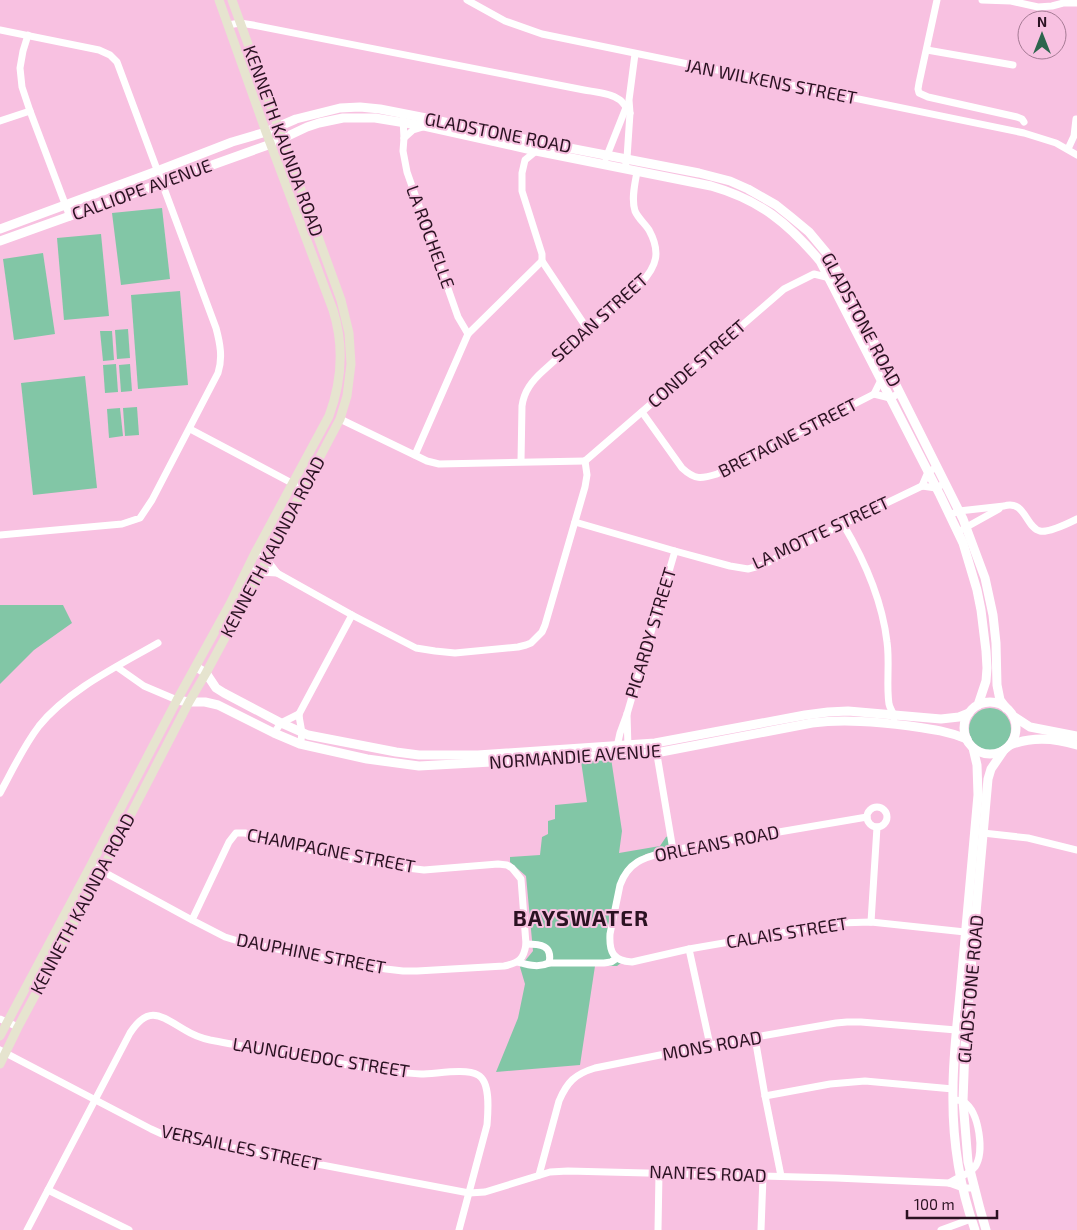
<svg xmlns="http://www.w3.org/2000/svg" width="1077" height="1230" font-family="'Exo 2',sans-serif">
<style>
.green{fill:#82c6a6}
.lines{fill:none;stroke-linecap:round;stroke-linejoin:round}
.minor{stroke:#fff;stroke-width:7}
.tertiary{stroke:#fff;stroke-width:9}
.secondary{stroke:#e6e4cf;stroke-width:9}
.labels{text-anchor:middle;stroke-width:4;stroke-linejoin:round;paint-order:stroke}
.street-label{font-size:18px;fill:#2b1222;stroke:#f8c1e1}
.district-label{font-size:22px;font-weight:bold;letter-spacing:1px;fill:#2b1222;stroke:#f8c1e1}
</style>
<rect width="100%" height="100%" fill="#f8c1e1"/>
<g class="green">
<polygon points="162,208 170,279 121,285 112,213"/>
<polygon points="101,234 109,316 64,320 57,238"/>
<polygon points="43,253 55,334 14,340 3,259"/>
<polygon points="180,291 188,385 138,389 131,295"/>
<polygon points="128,329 130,358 117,359 115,330"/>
<polygon points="112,331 114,360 103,361 100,331"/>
<polygon points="116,364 118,392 105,393 103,365"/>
<polygon points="130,364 132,391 121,392 119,365"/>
<polygon points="85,376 97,488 33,495 21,383"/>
<polygon points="137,407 139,435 125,436 123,408"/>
<polygon points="120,408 123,436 109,438 107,409"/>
<polygon points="0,605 63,605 72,623 34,650 0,684"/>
<circle cx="990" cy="729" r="21"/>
<polygon points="611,758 622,831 619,853 660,846 666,837 668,836 670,849 646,854 635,861 623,875 609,940 621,963 617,966 595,966 580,1065 496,1072 518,1018 525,984 520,967 533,951 526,876 510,862 510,857 540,855 542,837 548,834 548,821 555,819 555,805 587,802 581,761"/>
</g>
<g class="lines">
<g class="minor">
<polyline points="467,0 505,21 542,34 1024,133 1056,143 1077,155"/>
<polyline points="937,0 919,83 918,89 919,93 928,97 1017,117 1022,119 1024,122"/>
<polyline points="982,0 1011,1 1038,7 1052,6 1063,3 1077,3"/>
<path d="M228 25 240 23 253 25 584 90C595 92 611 93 620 100 624 103 627 109 630 113"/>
<path d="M0 30 99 50 110 55 117 62 216 328C220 343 223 358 218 373L152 500 140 518 122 524 0 535"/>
<polyline points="28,35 23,51 20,68 22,87 30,111 70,217"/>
<polyline points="927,50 1013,65"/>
<polyline points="403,119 404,138 403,151 407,172 452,300 458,317 468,334"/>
<polyline points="0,121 30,111"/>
<polyline points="404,138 413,130 423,127"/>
<polyline points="537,148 536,151 525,160 522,173 522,191 542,254 542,261 588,330"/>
<polyline points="1068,149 1074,136 1076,119"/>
<polyline points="606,158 627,105"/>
<polyline points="625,168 627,158 630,113 629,100 635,54"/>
<polyline points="874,394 890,398 900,393"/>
<path d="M642 412 682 468C695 480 701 479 717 474L874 394 881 380 891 376"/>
<polyline points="340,419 427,461 439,464 585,461"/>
<polyline points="190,429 303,489"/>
<polyline points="415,455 468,334 542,261"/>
<path d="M521 461 522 406C524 391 532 381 543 371L641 283C657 266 661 252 649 230 645 224 638 218 635 211 631 199 635 183 637 172"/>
<polyline points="585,461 784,289 814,274 830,278 838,273"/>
<polyline points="922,486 928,472 937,467"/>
<path d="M949 515 959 511 1004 506C1025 499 1026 528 1040 531 1049 533 1069 523 1077 519"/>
<polyline points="575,522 675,551 730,566 748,569 763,565 843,524 922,486 936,488 945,483"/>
<path d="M843 524C865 561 882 599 887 642 890 663 886 684 889 704 890 709 894 713 894 718"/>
<polyline points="963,529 999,509"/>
<polyline points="255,553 267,560 277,573 352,615 416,648 435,651 455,653 518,647 526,645 531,643 542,632 545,625 585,487 587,475 585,461"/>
<polyline points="248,567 260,572 277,573"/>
<polyline points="117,667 144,686 177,700"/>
<polyline points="627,714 628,748"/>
<polyline points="274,733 281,723 299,714"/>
<polyline points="655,743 673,850"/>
<path d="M300 744C304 730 300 728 299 714L352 615"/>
<polyline points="616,751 620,733 627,714 675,551"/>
<path d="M0 793C12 771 23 747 39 726 68 690 118 666 158 643"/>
<circle cx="877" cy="817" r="10"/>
<path d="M867 817 673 850C649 857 630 858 620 885L610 934C609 952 613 961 632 962L689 949 839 923 871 922 965 932"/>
<polyline points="983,833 1028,838 1077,850"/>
<path d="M91 865 192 920 225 937 238 941 282 950 386 969 403 971H417L504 966C519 963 524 959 526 944L521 879 512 868 507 865 498 864 424 870 399 867 355 860 296 847 245 833H236L229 842 192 920"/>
<polyline points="871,922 877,827"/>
<path d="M526 944C540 944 553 945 549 963"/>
<polyline points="689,949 710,1045"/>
<path d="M518 962C529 965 538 968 549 963H604L611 962 617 958"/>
<polyline points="0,1019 18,1027"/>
<polyline points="755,1038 765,1096 781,1176"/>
<polyline points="0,1050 151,1129 162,1134 191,1140 469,1193 485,1192 550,1172 568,1171 836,1178 949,1183 963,1188 975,1188"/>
<polyline points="765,1096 830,1084 865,1081 953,1089"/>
<path d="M539 1175 559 1101C567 1082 575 1074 595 1068L710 1045 836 1023 847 1022H861L956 1030"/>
<path d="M949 1183C957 1177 969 1175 975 1167 985 1152 979 1112 964 1102 961 1100 956 1100 953 1100"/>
<polyline points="48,1190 129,1230"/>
<path d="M27 1230 130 1033C149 1004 161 1016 185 1030 193 1035 201 1038 210 1040 254 1048 298 1057 342 1064 368 1068 394 1073 421 1074 436 1074 466 1068 478 1075 491 1082 488 1112 487 1125L459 1230"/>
<polyline points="658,1230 659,1173"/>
<polyline points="761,1230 763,1176"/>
<polyline points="941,1230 971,1219"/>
</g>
<g class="tertiary">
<polyline points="0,229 157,171 232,142 266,132 296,119 340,108 360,107 380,109 426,118 538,142 699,173 730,181 748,189 776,205 791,217 809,232 829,256 890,373 963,519 985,578 993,615 996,643 997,685 1000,700 1006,708"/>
<path d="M0 241 271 144 307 127 319 123 343 118H375L424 126 536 151 711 186C760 200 788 223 820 261L940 495 963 543 977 590 981 610 986 651 987 668 986 681 978 705"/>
<polyline points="196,667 206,673 216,688 224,693 281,723 308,735 396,752 419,755 478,755 655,743 805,715 828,712 848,711 941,719 959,717 969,713"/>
<path d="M177 700 189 702H205L218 705 274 733 300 744 367 759 419 766 656 753 812 723C844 719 877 722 910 726 931 729 947 731 967 739"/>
<circle cx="990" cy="728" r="26"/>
<polyline points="1013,716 1030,727 1077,736"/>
<path d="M1010 745C1033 736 1055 738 1077 745"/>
<path d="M973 748 977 765 978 795C972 857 967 920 961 983 958 1018 953 1053 953 1089 952 1136 959 1185 975 1230"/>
<polyline points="986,1230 980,1209 968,1162 963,1101 965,1046 970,980 988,779 991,769 1004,750"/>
</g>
<g class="secondary">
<path d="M0 1036 91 865 177 700 230 604 255 553 329 416C342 381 344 345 333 310L266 132 219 0"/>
<polyline points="0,1064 18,1027 101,872 189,702 206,673 267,560 303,489 340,419 347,396 351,364 349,333 341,300 232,0"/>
</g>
</g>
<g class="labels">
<g class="street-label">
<text transform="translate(771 82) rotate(11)" y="6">JAN WILKENS STREET</text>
<text transform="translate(498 133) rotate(11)" y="6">GLADSTONE ROAD</text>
<text transform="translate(283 141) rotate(70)" y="6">KENNETH KAUNDA ROAD</text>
<text transform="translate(142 190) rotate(-20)" y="6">CALLIOPE AVENUE</text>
<text transform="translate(430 237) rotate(70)" y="6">LA ROCHELLE</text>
<text transform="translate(600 318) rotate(-42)" y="6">SEDAN STREET</text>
<text transform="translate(861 320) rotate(62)" y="6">GLADSTONE ROAD</text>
<text transform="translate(697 364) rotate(-41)" y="6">CONDE STREET</text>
<text transform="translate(788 438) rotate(-27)" y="6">BRETAGNE STREET</text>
<text transform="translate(821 533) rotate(-25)" y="6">LA MOTTE STREET</text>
<text transform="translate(273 547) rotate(-62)" y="6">KENNETH KAUNDA ROAD</text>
<text transform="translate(651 633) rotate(-73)" y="6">PICARDY STREET</text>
<text transform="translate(575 757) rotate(-4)" y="6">NORMANDIE AVENUE</text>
<text transform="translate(717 844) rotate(-11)" y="6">ORLEANS ROAD</text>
<text transform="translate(331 851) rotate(11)" y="6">CHAMPAGNE STREET</text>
<text transform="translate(83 904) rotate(-62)" y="6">KENNETH KAUNDA ROAD</text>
<text transform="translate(787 933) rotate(-9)" y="6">CALAIS STREET</text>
<text transform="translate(311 954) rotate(11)" y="6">DAUPHINE STREET</text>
<text transform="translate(971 989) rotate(-85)" y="6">GLADSTONE ROAD</text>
<text transform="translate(712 1046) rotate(-10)" y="6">MONS ROAD</text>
<text transform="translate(321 1058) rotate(9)" y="6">LAUNGUEDOC STREET</text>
<text transform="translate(241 1148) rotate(12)" y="6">VERSAILLES STREET</text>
<text transform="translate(708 1174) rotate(2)" y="6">NANTES ROAD</text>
</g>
<g class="district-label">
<text x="581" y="926">BAYSWATER</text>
</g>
</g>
<g transform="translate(1042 35)"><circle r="24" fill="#f8c1e1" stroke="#a67b95"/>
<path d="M0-4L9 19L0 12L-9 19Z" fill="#2d654d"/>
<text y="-8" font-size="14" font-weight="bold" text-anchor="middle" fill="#2b1222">N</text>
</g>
<path d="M907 1210v8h90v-8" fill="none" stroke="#2b1222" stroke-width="2.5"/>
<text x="914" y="1210" font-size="15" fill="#2b1222" stroke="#f8c1e1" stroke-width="4" paint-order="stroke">100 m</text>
</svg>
